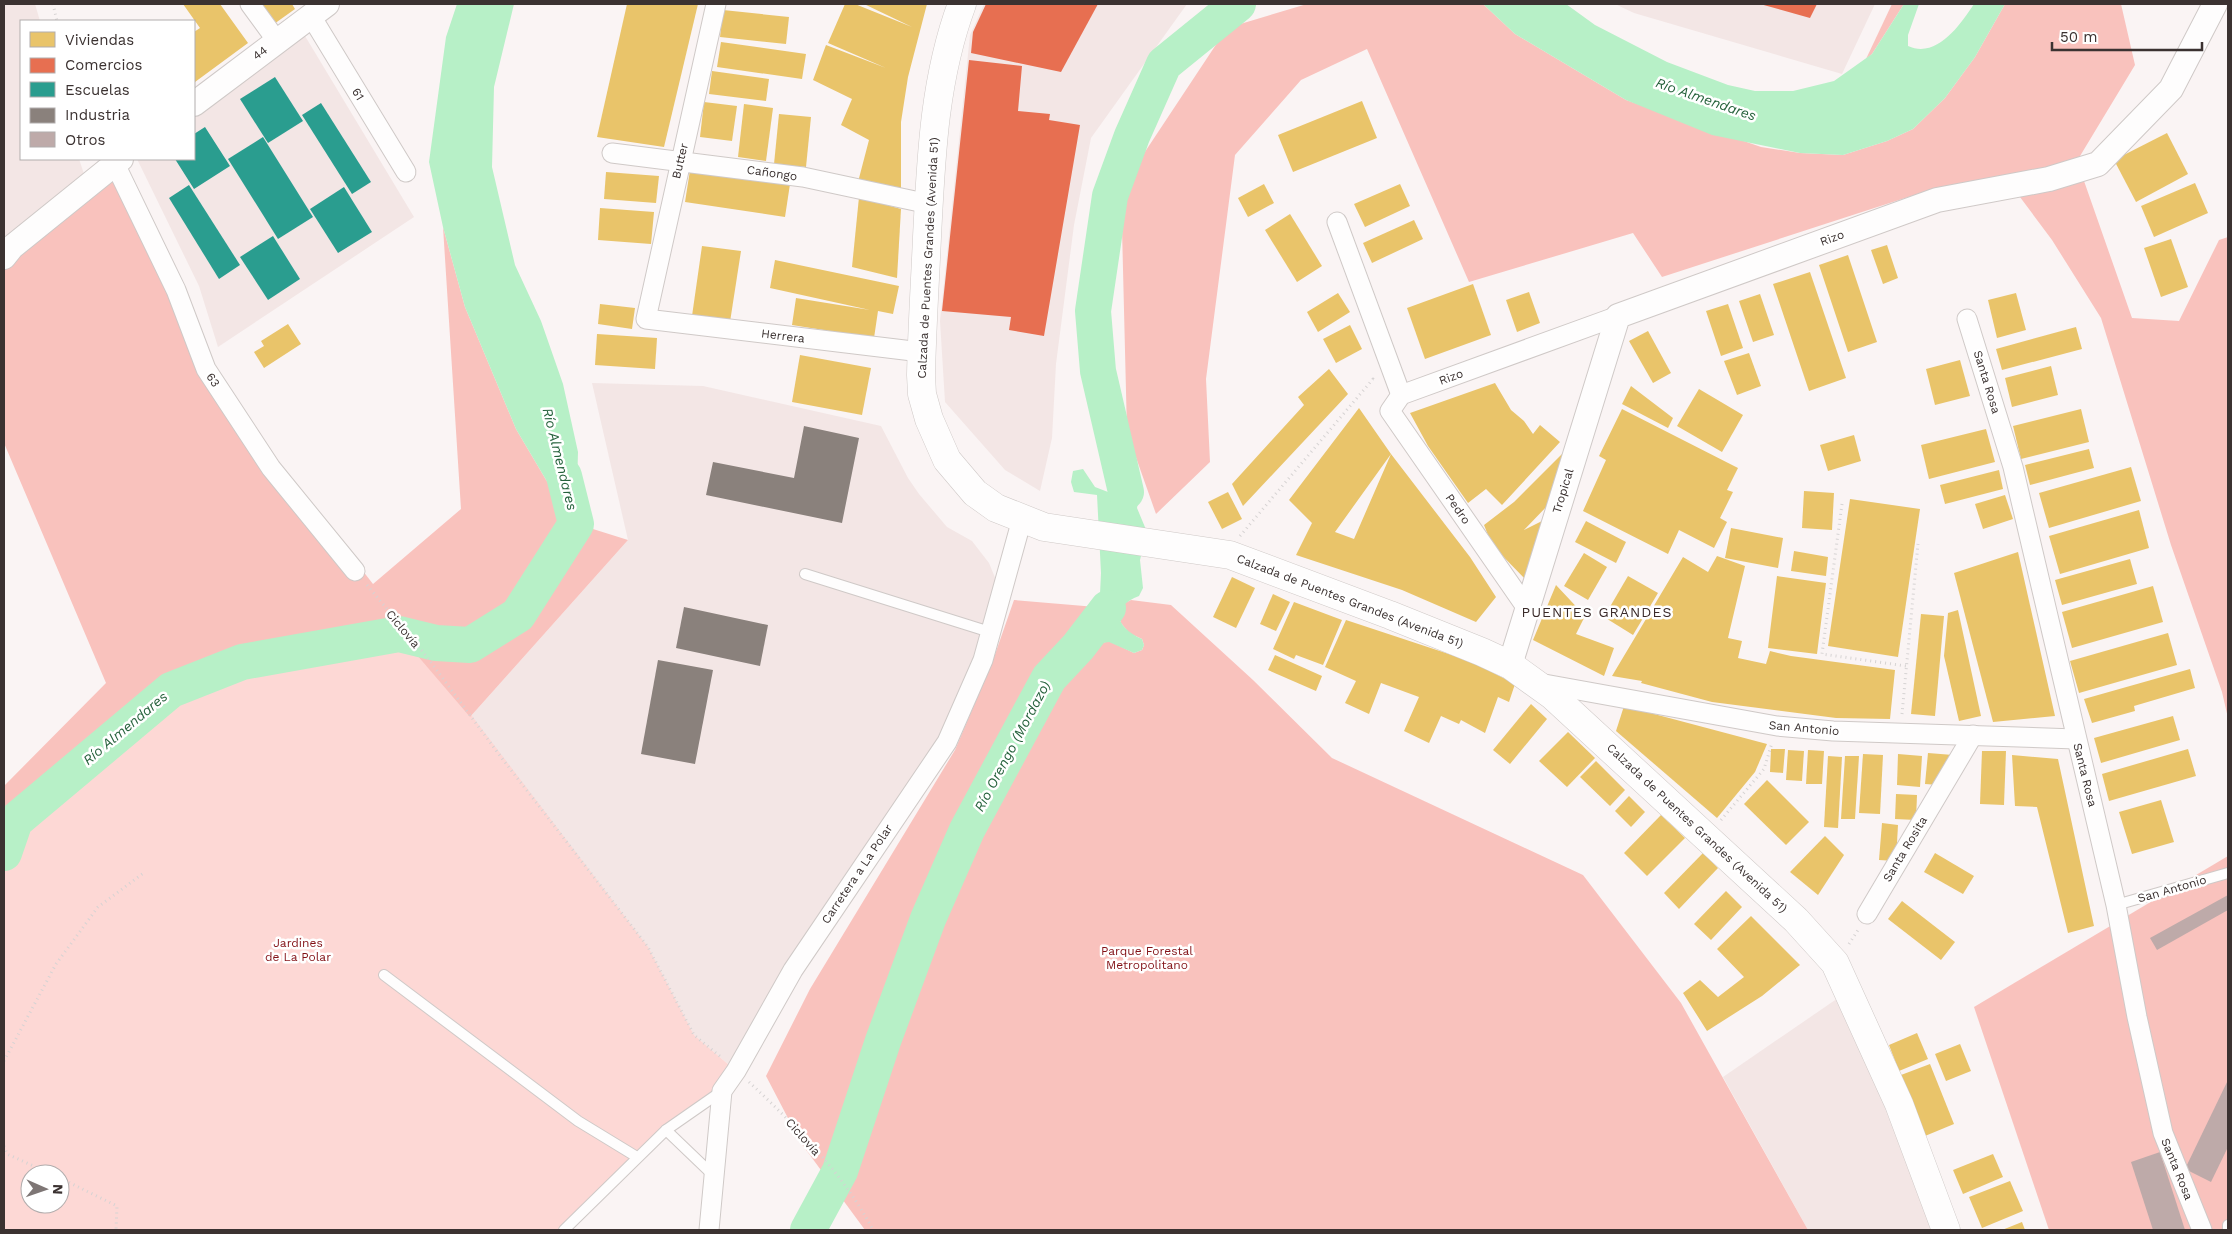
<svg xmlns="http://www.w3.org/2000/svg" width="2232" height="1234" font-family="'Work Sans',sans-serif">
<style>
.built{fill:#f3e6e5}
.green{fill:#fdd8d5;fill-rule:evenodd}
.forest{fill:#f9c2bd}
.water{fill:#b7f0c7}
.homes{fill:#e9c46a}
.shops{fill:#e76f51}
.schools{fill:#2a9d8f}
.industry{fill:#8a817c}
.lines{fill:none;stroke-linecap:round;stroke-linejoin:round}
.river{stroke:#b7f0c7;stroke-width:36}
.building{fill:#beaaa9}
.service-casing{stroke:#cfc9c7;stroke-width:12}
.minor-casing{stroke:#cfc9c7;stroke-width:21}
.tertiary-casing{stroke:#cfc9c7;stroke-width:26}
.primary-casing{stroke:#cfc9c7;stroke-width:29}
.path{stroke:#d6d3d3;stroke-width:3;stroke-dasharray:1 4;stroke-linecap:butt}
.service{stroke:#fefdfd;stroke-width:10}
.minor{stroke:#fefdfd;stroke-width:19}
.tertiary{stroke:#fefdfd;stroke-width:24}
.primary{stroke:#fefdfd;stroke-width:28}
.labels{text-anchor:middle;stroke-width:5;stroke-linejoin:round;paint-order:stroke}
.street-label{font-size:12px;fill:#3b3231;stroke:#fff}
.park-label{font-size:12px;fill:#821116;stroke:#fff}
.water-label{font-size:14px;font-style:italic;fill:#26623c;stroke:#fff}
.neighbourhood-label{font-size:14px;letter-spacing:1px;fill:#3a2a29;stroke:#fff}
</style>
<rect width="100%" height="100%" fill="#faf4f4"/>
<g class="built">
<polygon points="4,4 35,4 40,21 21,21 21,159 79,159 88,186 4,257"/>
<polygon points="984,4 1187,4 1091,138 1074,225 1056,364 1052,438 1040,491 1005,470 945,402 940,321 970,35"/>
<polygon points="1615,4 1875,4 1842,74 1634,13"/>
<polygon points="305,36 414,217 218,347 199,286 137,159 194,159 194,118"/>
<polygon points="592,383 703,386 881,426 908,478 919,494 947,527 972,541 989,563 1001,592 947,742 736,1071 694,1035 672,995 470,717 628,540"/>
<polygon points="1841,996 1938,1230 1808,1230 1723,1077"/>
</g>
<path class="green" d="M399 634 427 657 648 947 694 1035 736 1071 557 1230H4V853L15 821 171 690 242 662ZM30 1174H60V1204H30Z"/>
<g class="forest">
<polygon points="1307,4 1483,4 1515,34 1626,100 1761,147 1800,153 1843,155 1887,141 1913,129 1945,98 1975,57 2005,4 2121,4 2135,65 2077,161 2132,318 2179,321 2219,240 2228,237 2228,718 2222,692 2171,545 2101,318 2052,240 2008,181 1936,188 1662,277 1633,233 1469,282 1367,49 1301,80 1235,155 1206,379 1210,462 1156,514 1127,432 1121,188 1227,28"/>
<polygon points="1892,4 1904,4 1872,54 1866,59"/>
<polygon points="115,164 206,369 373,584 461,509 443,227 465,307 516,429 555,495 577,524 628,540 470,717 399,634 242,662 171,690 15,821 4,853 4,786 106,683 4,443 4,257"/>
<polygon points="1014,600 1096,607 1091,621 1093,646 1109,641 1134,653 1142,650 1144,645 1142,639 1129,633 1121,623 1119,610 1123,604 1131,600 1171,605 1253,680 1332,758 1583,875 1681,1003 1808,1230 865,1230 801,1143 766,1076 810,989 955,750 992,663"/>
<polygon points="2228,856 2228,1230 2049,1230 1974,1007"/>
</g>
<g class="water">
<polygon points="457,4 514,4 494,87 492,167 515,265 541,321 563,384 578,452 576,524 555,495 516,429 465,307 443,227 429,162 446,37"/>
<path d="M1483 4H1566L1595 25 1667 62 1728 85 1755 91H1793L1834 81 1872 54 1904 4H1919L1908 35V46C1937 59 1960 25 1974 4H2005L1975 57 1945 98 1913 129 1887 141 1843 155 1800 153 1712 135 1626 100 1515 34Z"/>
<path d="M1128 442 1142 483 1137 508 1147 532 1140 560 1143 588 1139 596C1108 608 1117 628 1142 639L1144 645 1142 650 1134 653 1109 642 1078 647 1091 621 1100 594 1101 573 1097 495 1074 492 1071 482 1073 471 1083 469 1095 487 1108 492 1113 489 1109 480C1116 468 1112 461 1104 450Z"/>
</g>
<g class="homes">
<polygon points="183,4 220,4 248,43 195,82 194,32 200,28"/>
<polygon points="259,4 292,4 295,9 274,24"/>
<polygon points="627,4 698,4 664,147 597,137"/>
<polygon points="845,4 855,4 912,27 864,4 927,4 908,77 901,122 901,194 858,182 869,140 841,125 852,99 813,80 826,45 886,68 828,43"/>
<polygon points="723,10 789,17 786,44 720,37"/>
<polygon points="721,42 806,54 802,79 717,67"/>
<polygon points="712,71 769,79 766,101 709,94"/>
<polygon points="1362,101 1377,138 1293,172 1278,135"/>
<polygon points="704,102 737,106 732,141 700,137"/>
<polygon points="744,104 773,108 766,161 738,157"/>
<polygon points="779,114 811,117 806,167 774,164"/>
<polygon points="2167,133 2188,174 2136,202 2114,160"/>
<polygon points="690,170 790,184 785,217 685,202"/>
<polygon points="606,172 659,176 656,203 604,199"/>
<polygon points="2195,183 2208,213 2154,237 2141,206"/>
<polygon points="1264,184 1274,203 1248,217 1238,198"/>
<polygon points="1400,184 1410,206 1365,227 1354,204"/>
<polygon points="859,197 901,209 897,278 852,267"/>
<polygon points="600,208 654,212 651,244 598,240"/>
<polygon points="1290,214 1322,266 1297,282 1265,230"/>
<polygon points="1414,220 1423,239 1372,263 1363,243"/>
<polygon points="2171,239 2188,287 2161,297 2144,248"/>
<polygon points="1887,245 1898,278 1883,284 1871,250"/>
<polygon points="702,246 741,251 730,322 692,316"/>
<polygon points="1848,255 1877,342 1848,352 1819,265"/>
<polygon points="775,260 899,286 893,314 878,311 874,338 792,325 796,298 870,310 770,288"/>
<polygon points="1810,272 1846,378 1809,391 1773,284"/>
<polygon points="1473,284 1491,335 1425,359 1407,308"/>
<polygon points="1529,292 1540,323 1517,332 1506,300"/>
<polygon points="1338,293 1350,312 1318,332 1307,312"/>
<polygon points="2016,293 2026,330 1997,338 1988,300"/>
<polygon points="1760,294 1774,335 1753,342 1739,301"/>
<polygon points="600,304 635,308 632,329 598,324"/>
<polygon points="1728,304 1743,348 1721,356 1706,311"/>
<polygon points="288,324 301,344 264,368 254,352 264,346 261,341"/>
<polygon points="1350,325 1362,349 1336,363 1323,339"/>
<polygon points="2076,327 2082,349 2002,370 1996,349"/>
<polygon points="1648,331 1671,373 1653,383 1629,341"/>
<polygon points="597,334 657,338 655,369 595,365"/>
<polygon points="1749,353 1761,386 1737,395 1724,361"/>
<polygon points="800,355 871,368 862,415 792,402"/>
<polygon points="1960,360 1970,396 1935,405 1926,369"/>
<polygon points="2051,366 2058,395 2012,407 2005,378"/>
<polygon points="1329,369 1348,394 1243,506 1232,484 1304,405 1298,397"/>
<polygon points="1495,383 1511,410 1524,421 1533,434 1540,425 1560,442 1502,505 1486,489 1468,503 1428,446 1410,413"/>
<polygon points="1631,386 1673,418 1668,428 1622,404"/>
<polygon points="1699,389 1743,415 1722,452 1677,426"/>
<polygon points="1359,408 1391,454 1335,532 1354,539 1391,454 1470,557 1496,597 1476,622 1402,590 1296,555 1312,523 1289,500"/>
<polygon points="1622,409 1738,468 1727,490 1733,492 1720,518 1727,522 1714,548 1679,530 1668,554 1583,511 1606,460 1599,456"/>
<polygon points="2081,409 2089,442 2021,459 2013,426"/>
<polygon points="1986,429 1995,462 1929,479 1921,445"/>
<polygon points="1854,435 1861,461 1828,471 1820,445"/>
<polygon points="2089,449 2094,468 2030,485 2025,465"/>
<polygon points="1563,453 1550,503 1524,530 1544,520 1527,581 1492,545 1484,525 1514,502"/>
<polygon points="2131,467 2141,501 2049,528 2039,493"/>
<polygon points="1999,470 2003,489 1945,504 1940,485"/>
<polygon points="1804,491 1834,493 1832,530 1802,528"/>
<polygon points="1228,492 1242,519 1222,529 1208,502"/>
<polygon points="2005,495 2013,519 1983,529 1975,504"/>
<polygon points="1850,499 1920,509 1898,657 1828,646"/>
<polygon points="2139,510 2149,548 2060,574 2049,536"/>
<polygon points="1586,521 1626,542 1616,563 1575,542"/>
<polygon points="1731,528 1783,538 1778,568 1725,558"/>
<polygon points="1794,551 1828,557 1826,576 1791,571"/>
<polygon points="2018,552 2055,716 1993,722 1954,573"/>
<polygon points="1584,553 1607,567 1588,600 1564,586"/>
<polygon points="1717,556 1745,566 1728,638 1742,641 1738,658 1766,664 1770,651 1791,656 1895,670 1890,719 1836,718 1712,702 1641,683 1642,681 1612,676 1683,557 1708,572"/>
<polygon points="2130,559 2137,584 2062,605 2055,580"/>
<polygon points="1628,576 1658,593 1633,635 1604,617"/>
<polygon points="1777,576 1826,583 1817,654 1768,648"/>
<polygon points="1232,577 1255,588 1236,628 1213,617"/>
<polygon points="1556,585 1585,616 1576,634 1614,648 1604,676 1533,640"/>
<polygon points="2153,586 2163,622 2072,648 2062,612"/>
<polygon points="1273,594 1290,602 1276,631 1260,624"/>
<polygon points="1294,602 1342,620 1323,665 1296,655 1294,659 1273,649"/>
<polygon points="1958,610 1981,716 1959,721 1944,656 1948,613"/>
<polygon points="1921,614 1944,616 1935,716 1911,714"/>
<polygon points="1346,620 1467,660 1484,668 1515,684 1509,702 1498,697 1485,733 1461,720 1459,724 1441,716 1429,743 1404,731 1419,697 1381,683 1369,714 1345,703 1356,681 1325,667"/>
<polygon points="2168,633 2177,665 2079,693 2070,661"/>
<polygon points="1275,655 1322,676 1316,691 1268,670"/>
<polygon points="2190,669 2195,688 2134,706 2135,711 2092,723 2084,699"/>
<polygon points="1531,704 1547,719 1510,764 1493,750"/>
<polygon points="1624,706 1767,744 1755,772 1717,818 1616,731"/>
<polygon points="2173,716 2180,740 2101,763 2094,738"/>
<polygon points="1568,732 1595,758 1567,787 1539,761"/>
<polygon points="1771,749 1785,749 1783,773 1770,772"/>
<polygon points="2188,749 2196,776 2109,801 2102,774"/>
<polygon points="1788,750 1804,751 1802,781 1786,780"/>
<polygon points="1808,750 1824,751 1822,784 1806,784"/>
<polygon points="1982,751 2006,751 2004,805 1980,804"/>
<polygon points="1928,753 1953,755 1939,785 1925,784"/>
<polygon points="1863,754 1883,755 1880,814 1859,813"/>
<polygon points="1898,754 1922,756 1920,787 1897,785"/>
<polygon points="2012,755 2058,759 2094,926 2068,933 2037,807 2015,806"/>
<polygon points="1828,756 1842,757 1838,828 1824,827"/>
<polygon points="1845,756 1859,756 1855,819 1841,819"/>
<polygon points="1596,761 1625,790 1610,806 1580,777"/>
<polygon points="1767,780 1809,822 1786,845 1744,804"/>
<polygon points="1896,794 1917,795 1916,820 1895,819"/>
<polygon points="1629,796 1645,812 1631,827 1615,811"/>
<polygon points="2161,800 2174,842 2132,854 2119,812"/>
<polygon points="1661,815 1685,838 1647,876 1624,853"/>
<polygon points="1882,823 1898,825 1896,861 1879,860"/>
<polygon points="1825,836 1844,855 1818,895 1790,872"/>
<polygon points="1703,853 1718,868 1679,909 1664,893"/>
<polygon points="1935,853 1974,876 1963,894 1924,872"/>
<polygon points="1726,891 1742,907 1711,940 1694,924"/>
<polygon points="1902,901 1955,942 1941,960 1888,919"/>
<polygon points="1751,916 1800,965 1762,996 1707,1031 1683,993 1700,980 1718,997 1744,977 1717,949"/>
<polygon points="1917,1033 1928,1059 1899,1071 1889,1045"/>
<polygon points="1960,1044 1971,1071 1946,1081 1935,1054"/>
<polygon points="1930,1064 1954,1124 1925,1136 1901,1075"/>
<polygon points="1993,1154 2003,1177 1963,1194 1953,1170"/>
<polygon points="2010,1181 2023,1211 1982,1228 1969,1197"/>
<polygon points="2022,1222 2025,1230 2002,1230"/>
</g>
<g class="shops">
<polygon points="986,4 1098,4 1061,72 971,53 973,32"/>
<polygon points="1760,4 1817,4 1810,18"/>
<polygon points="969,60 1022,66 1018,111 1050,114 1049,120 1080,125 1044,336 1009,330 1011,317 942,311"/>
</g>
<g class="schools">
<polygon points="275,77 303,121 268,143 240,99"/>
<polygon points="321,103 371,182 352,194 302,115"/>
<polygon points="205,127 230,166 194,189 175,159 194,159 194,134"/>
<polygon points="263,137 313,217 278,239 228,159"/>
<polygon points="189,185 240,265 219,279 169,198"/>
<polygon points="344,187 372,232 338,253 310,209"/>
<polygon points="273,236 300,279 268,300 240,257"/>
</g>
<g class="industry">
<polygon points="804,426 859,438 842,523 706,495 713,462 794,478"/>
<polygon points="684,607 768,625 760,666 676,648"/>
<polygon points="658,660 713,670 695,764 641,754"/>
</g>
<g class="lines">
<g class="river">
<polyline points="1126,492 1098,371 1093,311 1110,196 1132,136 1164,64 1238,4"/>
<polyline points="4,853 15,821 171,690 242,662 399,634 436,643 470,645 518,615 576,524 564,476"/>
<polyline points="808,1230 840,1171 883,1041 928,919 967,830 1049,678 1078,647 1108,608"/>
</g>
</g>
<g class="building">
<polygon points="2228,895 2228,910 2157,950 2150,938"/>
<polygon points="2228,1080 2228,1147 2211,1182 2185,1169"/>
<polygon points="2160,1152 2185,1230 2153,1230 2131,1162"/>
</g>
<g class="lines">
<g class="service-casing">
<g id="service">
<polyline points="805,574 990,632"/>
<polyline points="2116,905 2228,873"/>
<polyline points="384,975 578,1121 637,1157"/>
<polyline points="666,1130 714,1176"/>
<polyline points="564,1230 666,1130 722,1091"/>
<polyline points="2228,1230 2228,1225"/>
</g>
</g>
<g class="minor-casing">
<g id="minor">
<polyline points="250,4 277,41"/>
<polyline points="716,4 646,319 921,352"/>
<polyline points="311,16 406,172"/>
<polyline points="612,153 803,177 929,204"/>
<polyline points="115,164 176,290 206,369 271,468 355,571"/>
<polyline points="1337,222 1401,395"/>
<polyline points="1967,319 2013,467 2116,905 2137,1017 2163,1133 2202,1230"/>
<polyline points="1526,607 1390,411 1401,395 1618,316"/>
<polyline points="1539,683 1777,726 1833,731 2076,739"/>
<polyline points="1867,914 1973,735"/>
<polyline points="709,1230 722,1091 736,1071 793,970 947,742 983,660 1022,519"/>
</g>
</g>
<g class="tertiary-casing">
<g id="tertiary">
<polyline points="194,104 327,4"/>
<polyline points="4,257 12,247 121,159"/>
<polyline points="1510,665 1618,316 1937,200 2049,179 2098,164 2171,89 2215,4"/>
</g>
</g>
<g class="primary-casing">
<path id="primary" d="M962 4C934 79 931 158 927 237 925 283 922 329 921 375L922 394 929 419 947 460 975 493 996 508 1044 527 1230 555 1390 615 1482 652 1510 665 1553 696 1796 920 1835 963 1899 1104 1946 1230"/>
</g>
<g class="path">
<polyline points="53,4 57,21"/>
<polyline points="1842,504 1822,654 1906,666"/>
<polyline points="1240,536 1373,379 1374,382"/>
<polyline points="367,585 427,657 501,757 648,947 694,1035 722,1058"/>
<polyline points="1902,714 1918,544"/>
<polyline points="1721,820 1764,769 1772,743"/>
<polyline points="1849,944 1858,930"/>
<polyline points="4,1061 56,964 98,907 145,872"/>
<path d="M749 1082C796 1126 843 1173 873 1230"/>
<polyline points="4,1146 7,1154 51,1174"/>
<polyline points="60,1178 117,1206 116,1230"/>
</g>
<use href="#service" class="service"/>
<use href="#minor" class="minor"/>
<use href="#tertiary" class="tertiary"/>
<use href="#primary" class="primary"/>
</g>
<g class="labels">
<g class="street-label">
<text transform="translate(260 53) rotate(-37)" y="4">44</text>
<text transform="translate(358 94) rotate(59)" y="4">61</text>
<text transform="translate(680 161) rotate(-77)" y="4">Butter</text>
<text transform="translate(772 173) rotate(8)" y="4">Cañongo</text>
<text transform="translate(1832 238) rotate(-20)" y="4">Rizo</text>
<text transform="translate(928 258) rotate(-87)" y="4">Calzada de Puentes Grandes (Avenida 51)</text>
<text transform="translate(783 336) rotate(7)" y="4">Herrera</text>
<text transform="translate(1451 377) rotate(-20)" y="4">Rizo</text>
<text transform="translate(213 380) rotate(56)" y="4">63</text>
<text transform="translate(1987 382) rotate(73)" y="4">Santa Rosa</text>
<text transform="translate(1563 491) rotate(-73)" y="4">Tropical</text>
<text transform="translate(1458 509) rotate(55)" y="4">Pedro</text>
<text transform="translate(1350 601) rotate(21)" y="4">Calzada de Puentes Grandes (Avenida 51)</text>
<text transform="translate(403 629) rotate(50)" y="4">Ciclovía</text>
<text transform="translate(1804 728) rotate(5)" y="4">San Antonio</text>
<text transform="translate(2085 775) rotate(76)" y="4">Santa Rosa</text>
<text transform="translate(1697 828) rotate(43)" y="4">Calzada de Puentes Grandes (Avenida 51)</text>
<text transform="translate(1905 849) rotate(-59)" y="4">Santa Rosita</text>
<text transform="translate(857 874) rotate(-56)" y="4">Carretera a La Polar</text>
<text transform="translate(2172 889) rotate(-16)" y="4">San Antonio</text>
<text transform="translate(803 1137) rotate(48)" y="4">Ciclovía</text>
<text transform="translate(2177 1169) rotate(68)" y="4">Santa Rosa</text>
</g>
<g class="park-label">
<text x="298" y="947">Jardines<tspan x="298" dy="14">de La Polar</tspan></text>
<text x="1147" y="955">Parque Forestal<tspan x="1147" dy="14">Metropolitano</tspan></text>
</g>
<g class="water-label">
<text transform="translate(1706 99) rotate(19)" y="5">Río Almendares</text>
<text transform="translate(560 459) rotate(76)" y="5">Río Almendares</text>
<text transform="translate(125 728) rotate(-40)" y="5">Río Almendares</text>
<text transform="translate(1012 746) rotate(-62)" y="5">Río Orengo (Mordazo)</text>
</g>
<g class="neighbourhood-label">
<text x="1597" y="617">PUENTES GRANDES</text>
</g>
</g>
<rect width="2232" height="1234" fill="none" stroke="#3b3231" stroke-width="10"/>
<rect x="20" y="20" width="175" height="140" fill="#ffffff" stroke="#b1adad"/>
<rect x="30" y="32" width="25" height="15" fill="#e9c46a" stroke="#b1adad"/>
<text x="65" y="45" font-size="15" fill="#3b3231">Viviendas</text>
<rect x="30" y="58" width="25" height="15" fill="#e76f51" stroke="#b1adad"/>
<text x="65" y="70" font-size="15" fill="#3b3231">Comercios</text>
<rect x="30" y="82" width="25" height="15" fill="#2a9d8f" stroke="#b1adad"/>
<text x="65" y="95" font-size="15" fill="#3b3231">Escuelas</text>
<rect x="30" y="108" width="25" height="15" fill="#8a817c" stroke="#b1adad"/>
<text x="65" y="120" font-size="15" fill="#3b3231">Industria</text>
<rect x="30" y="132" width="25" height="15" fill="#beaaa9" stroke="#b1adad"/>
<text x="65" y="145" font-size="15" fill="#3b3231">Otros</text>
<g transform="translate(45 1189) rotate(92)"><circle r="24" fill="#ffffff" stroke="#b1adad"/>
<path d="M0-4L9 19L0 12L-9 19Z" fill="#7e7675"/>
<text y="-8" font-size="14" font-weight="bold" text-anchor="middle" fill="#3b3231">N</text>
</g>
<path d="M2052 42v8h150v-8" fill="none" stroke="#3b3231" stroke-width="2.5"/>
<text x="2060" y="42" font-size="15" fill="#3b3231" stroke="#ffffff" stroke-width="4" paint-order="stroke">50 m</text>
</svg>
